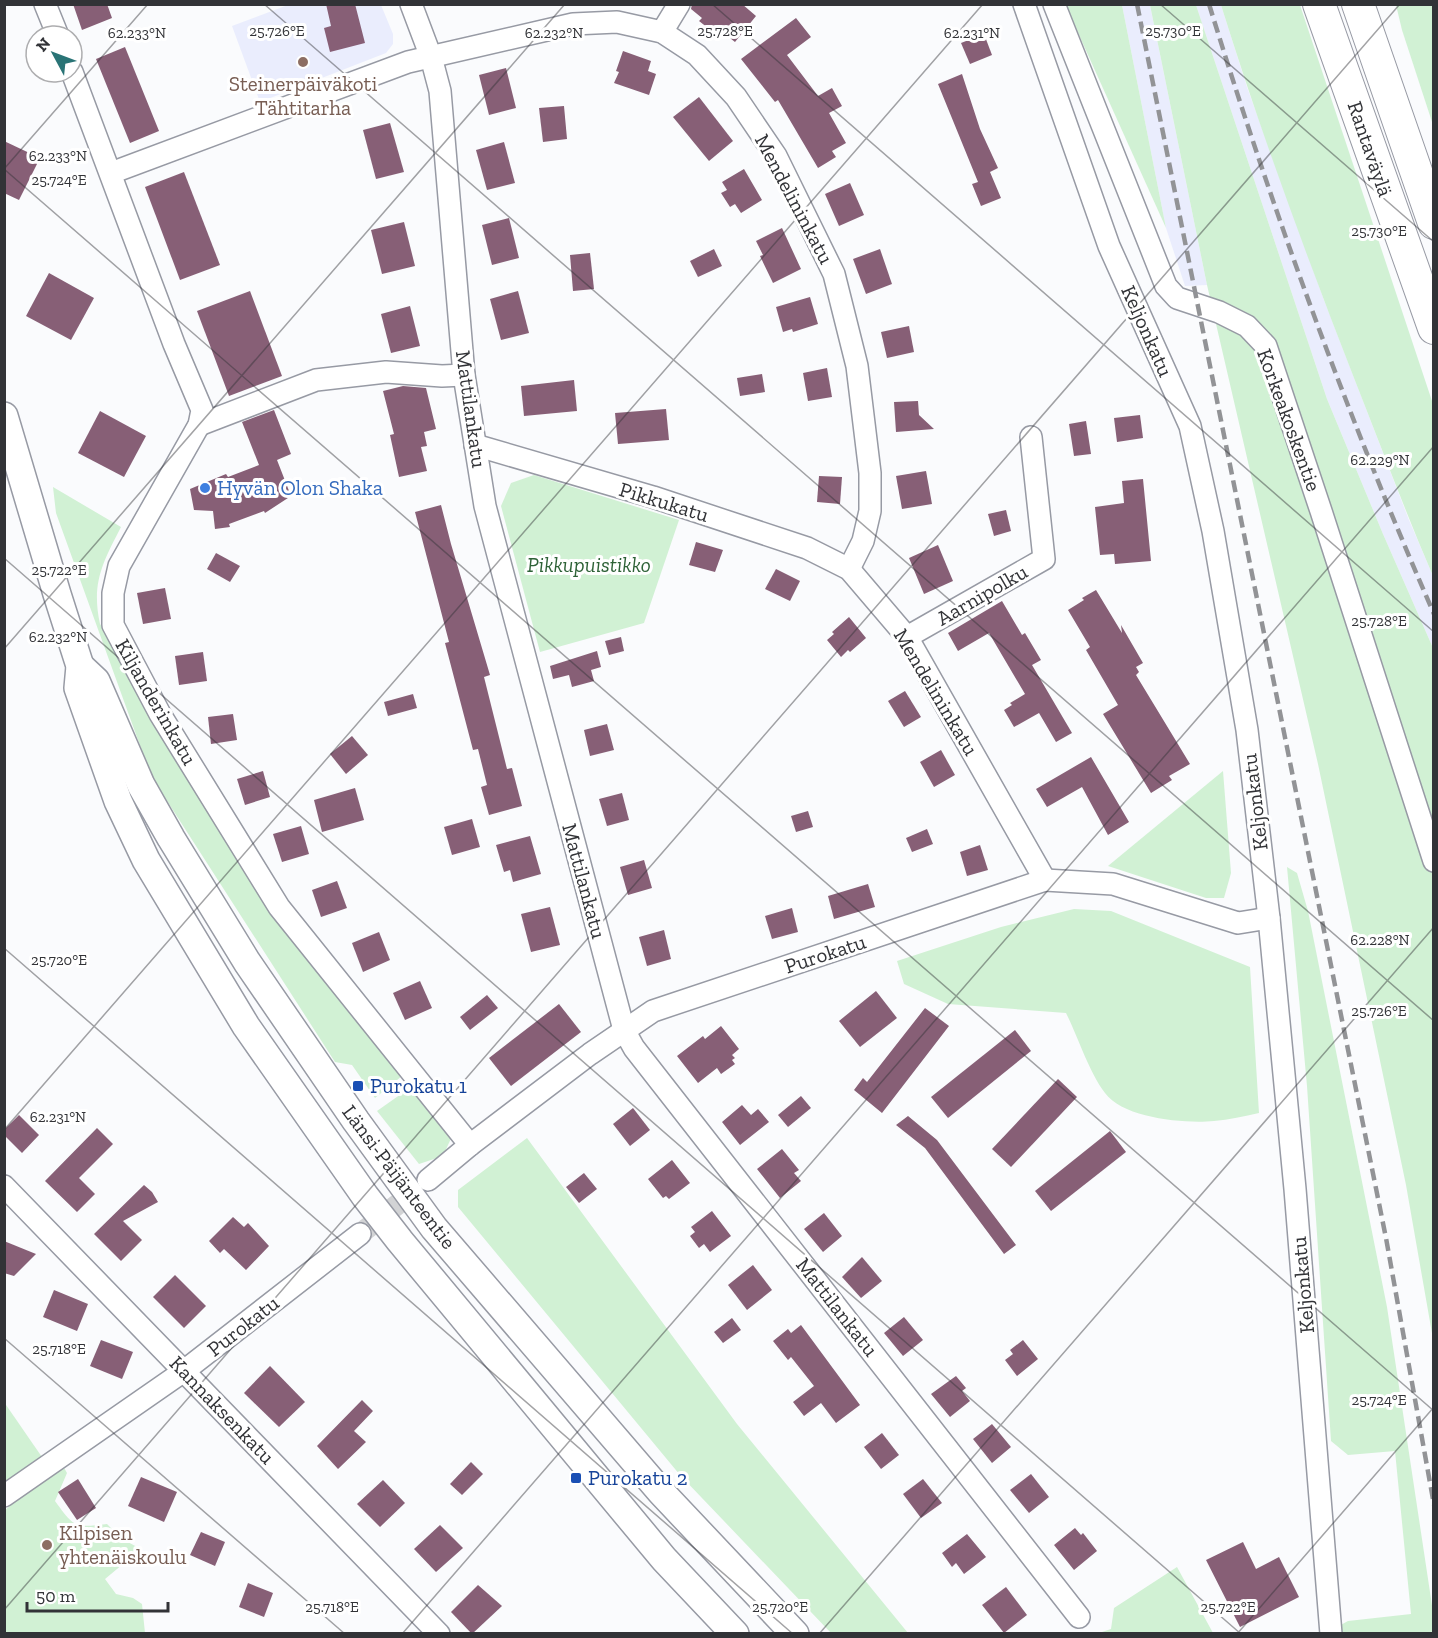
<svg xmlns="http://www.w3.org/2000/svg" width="1438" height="1638" font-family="'Zilla Slab',serif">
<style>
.built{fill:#eaedfd}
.green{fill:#d1f1d4}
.building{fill:#875f76}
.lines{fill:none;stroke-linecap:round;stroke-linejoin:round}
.minor-tunnel{stroke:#d2d3d5;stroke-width:21;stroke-dasharray:21 10;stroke-linecap:butt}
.minor-casing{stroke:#979aa4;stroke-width:24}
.major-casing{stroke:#979aa4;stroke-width:30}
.highway-casing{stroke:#979aa4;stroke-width:34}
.minor{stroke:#fff;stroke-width:21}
.major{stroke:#fff;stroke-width:27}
.highway{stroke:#fff;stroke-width:32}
.rail{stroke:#929396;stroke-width:4.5;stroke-dasharray:12 6;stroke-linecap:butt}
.ticks{fill:none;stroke:#323337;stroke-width:1.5;stroke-opacity:0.45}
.education-dot{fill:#8d6e63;stroke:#fff;stroke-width:2}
.shop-dot{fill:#3f7fe0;stroke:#fff;stroke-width:2}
.transit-dot{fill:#1a4fb4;stroke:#fff;stroke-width:2}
.labels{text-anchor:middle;stroke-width:6;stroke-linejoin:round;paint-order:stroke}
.education-label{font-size:21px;fill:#785e54;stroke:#fff}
.street-label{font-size:21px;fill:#323337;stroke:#fff}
.shop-label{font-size:21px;fill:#366cbe;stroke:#fff;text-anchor:start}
.park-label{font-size:21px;font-style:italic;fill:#2e6237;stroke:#fff}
.transit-label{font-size:21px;fill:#164399;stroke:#fff;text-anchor:start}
.ticks-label{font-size:15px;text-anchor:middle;fill:#323337;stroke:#fff;stroke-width:6;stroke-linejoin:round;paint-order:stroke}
</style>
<rect width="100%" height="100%" fill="#fafbfd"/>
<g class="built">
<polygon points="288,5 381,5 393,34 393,44 386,53 260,102 232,26"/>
<polygon points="1122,5 1150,5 1207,285 1185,286 1166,228"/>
<polygon points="1196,5 1221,5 1247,87 1324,300 1409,520 1433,576 1433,648 1383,534 1327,399"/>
</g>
<g class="green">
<polygon points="1066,5 1122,5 1166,228 1070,15"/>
<polygon points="1150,5 1196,5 1327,399 1383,534 1433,648 1433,1339 1406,1185 1318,764 1207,285"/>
<path d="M1221 5H1300L1433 404V576C1405 511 1380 444 1354 378 1306 255 1260 130 1221 5Z"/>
<polygon points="1396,5 1433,5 1433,125 1402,30"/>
<polygon points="534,475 679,520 644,623 540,652 501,506 511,483"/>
<path d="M53 487 121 527C103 562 91 583 100 624L402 1076 375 1098 352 1065 335 1062 151 776 56 513Z"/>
<polygon points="1223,771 1231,873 1224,898 1206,898 1108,866"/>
<polygon points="1287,867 1297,873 1308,911 1387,1307 1433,1612 1433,1633 1326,1633 1348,1621 1411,1614 1395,1451 1348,1455 1331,1441 1307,1086"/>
<path d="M1074 909 1111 911 1250 967 1259 1113C1244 1116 1229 1120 1214 1121 1184 1124 1123 1118 1105 1093 1089 1072 1078 1037 1066 1013L948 1004 904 984 897 961 1001 927Z"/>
<polygon points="411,1087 453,1134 443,1156 419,1164 377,1111"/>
<polygon points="527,1138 737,1424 908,1633 831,1633 680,1475 458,1207 458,1190"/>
<polygon points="4,1402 44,1460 4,1487"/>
<path d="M63 1466 67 1473 55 1501C74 1527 74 1528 107 1524L122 1539 141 1549 105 1579 116 1594 133 1598 142 1604 145 1633 5 1634V1510L46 1475Z"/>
<polygon points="1177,1567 1213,1633 1099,1633 1111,1629 1114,1608"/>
</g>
<g class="building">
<polygon points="73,4 107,4 112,18 82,30"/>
<polygon points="326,4 355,4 365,43 330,52 324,28 331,26"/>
<polygon points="692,4 742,4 756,16 735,42 721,31 717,35 699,21 702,18 691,9"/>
<polygon points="796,18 811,37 787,55 818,96 832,88 842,106 829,113 846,143 832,151 836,157 818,168 778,100 775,102 741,59"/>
<polygon points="984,34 992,55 970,64 961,43"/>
<polygon points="125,47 159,131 130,143 96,59"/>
<polygon points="623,51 651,61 648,71 656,74 649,95 614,83 619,72 616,71"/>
<polygon points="506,68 516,108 489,115 479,75"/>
<polygon points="962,74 980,129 998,168 990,172 1001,198 981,206 972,184 978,182 938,84"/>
<polygon points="699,97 733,141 709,161 673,117"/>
<polygon points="564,106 567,139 543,142 539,108"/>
<polygon points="390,123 404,172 376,179 363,130"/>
<polygon points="4,141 40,158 19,200 4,193"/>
<polygon points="504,142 515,183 487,190 476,150"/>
<polygon points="744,169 762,200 741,213 735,204 730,207 721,193 727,190 722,182"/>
<polygon points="184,172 220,265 180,280 145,187"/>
<polygon points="850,183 864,215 839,226 825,194"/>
<polygon points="509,218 519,258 492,265 482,225"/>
<polygon points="404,222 415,266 382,274 371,230"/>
<polygon points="782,228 801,269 773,283 760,256 763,255 756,241"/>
<polygon points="714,249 722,266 698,277 690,261"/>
<polygon points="880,249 892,284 866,294 853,259"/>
<polygon points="590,253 594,289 573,291 570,255"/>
<polygon points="49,273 94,298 71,340 26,316"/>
<polygon points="250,291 282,376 229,396 197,311"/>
<polygon points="518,291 529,333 501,340 490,299"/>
<polygon points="810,297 818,324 793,332 792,329 783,332 776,307"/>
<polygon points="410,306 420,346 391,353 381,314"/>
<polygon points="909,326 914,352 887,358 881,332"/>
<polygon points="827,368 832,397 808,401 803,373"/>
<polygon points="762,374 765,392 740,396 737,378"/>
<polygon points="574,380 577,411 524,416 521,386"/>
<polygon points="403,386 426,388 436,429 424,432 427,446 421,447 427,471 399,477 390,435 394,434 383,391"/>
<polygon points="918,401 919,415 934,429 896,432 894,402"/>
<polygon points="666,409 669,440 618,444 615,413"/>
<polygon points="274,410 291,454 277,460 291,496 265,513 264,511 229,524 230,527 215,529 213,511 194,510 190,489 226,474 228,477 259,465 242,422"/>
<polygon points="100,411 146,436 124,477 78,453"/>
<polygon points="1140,415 1143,438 1117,442 1114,418"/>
<polygon points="1086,421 1091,454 1074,456 1069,424"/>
<polygon points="926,471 932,504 902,509 896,476"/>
<polygon points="819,476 842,477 840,504 817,502"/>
<polygon points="1143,479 1151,561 1115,564 1114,554 1100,555 1095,507 1124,503 1122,481"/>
<polygon points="441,505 451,544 490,675 484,677 507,769 512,768 522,806 489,815 481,787 487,785 478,749 473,750 445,643 449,642 415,512"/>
<polygon points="1006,510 1011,531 994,536 988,514"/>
<polygon points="696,542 723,550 715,572 689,565"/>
<polygon points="938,545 953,581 924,594 909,558"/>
<polygon points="216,553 240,566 230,582 207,569"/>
<polygon points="776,569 800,581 790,601 765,589"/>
<polygon points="165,588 171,619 143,624 137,593"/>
<polygon points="1096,590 1122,633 1121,625 1143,663 1136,667 1139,672 1136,675 1190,764 1169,776 1172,780 1151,793 1103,714 1118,705 1086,650 1090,647 1068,610 1084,600 1082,598"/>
<polygon points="1002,601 1022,635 1025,633 1041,660 1032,665 1072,733 1056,742 1039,713 1014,727 1004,710 1012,705 1010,703 1025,694 989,633 958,651 948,633"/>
<polygon points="849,617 866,638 850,652 848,650 841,657 827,640 834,634 832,632"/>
<polygon points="621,637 624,651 609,655 605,641"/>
<polygon points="597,651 601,667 591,670 594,681 572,687 569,675 553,679 550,666"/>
<polygon points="203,652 207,681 179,685 175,656"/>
<polygon points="905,691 921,717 904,727 888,701"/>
<polygon points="413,694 417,708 388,716 384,702"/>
<polygon points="233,714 237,740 211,744 208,717"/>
<polygon points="607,724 614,750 590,756 584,730"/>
<polygon points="352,736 368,755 346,774 330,754"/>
<polygon points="941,750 955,775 934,787 920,762"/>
<polygon points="1091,757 1129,822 1108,835 1082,787 1047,807 1036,789"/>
<polygon points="263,771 270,797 245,805 237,779"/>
<polygon points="355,788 364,820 322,832 314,800"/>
<polygon points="622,793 629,820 607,826 599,799"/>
<polygon points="808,811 813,827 796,832 791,816"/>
<polygon points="472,819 480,847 452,855 444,827"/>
<polygon points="301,826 309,854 282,862 273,834"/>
<polygon points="927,829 933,844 912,852 906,838"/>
<polygon points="530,836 541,874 513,882 510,870 504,872 496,845"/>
<polygon points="980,845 988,870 967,876 960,852"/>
<polygon points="644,860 652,888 628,895 620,867"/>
<polygon points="337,881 347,908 321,917 312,890"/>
<polygon points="868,884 875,907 834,919 828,896"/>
<polygon points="550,907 560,945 531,952 521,914"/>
<polygon points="792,908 798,932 772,939 765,916"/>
<polygon points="664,930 671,959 647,966 639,937"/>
<polygon points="379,932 390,960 363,972 352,943"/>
<polygon points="420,981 432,1008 405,1020 393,993"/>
<polygon points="876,991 897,1018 860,1047 839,1021"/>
<polygon points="487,995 498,1008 470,1030 460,1017"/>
<polygon points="559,1004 581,1032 511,1086 489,1058"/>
<polygon points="925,1008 949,1026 882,1113 854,1090 863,1078 867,1082"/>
<polygon points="721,1026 739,1049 732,1055 735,1058 732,1060 735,1064 721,1074 717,1068 698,1083 677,1056 703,1036 705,1039"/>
<polygon points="1015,1030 1031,1051 948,1118 931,1097"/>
<polygon points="1058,1079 1077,1097 1011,1167 992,1149"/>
<polygon points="801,1096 811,1108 788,1127 778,1115"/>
<polygon points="742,1105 751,1115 758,1109 769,1122 740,1145 722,1122"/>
<polygon points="633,1108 650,1130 630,1146 613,1124"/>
<polygon points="19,1115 39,1135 22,1153 4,1135 4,1130"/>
<polygon points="908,1116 937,1140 1016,1245 1004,1254 925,1148 896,1125"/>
<polygon points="97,1128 113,1144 79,1178 95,1194 77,1212 45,1181"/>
<polygon points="1110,1131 1126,1152 1051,1211 1035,1191"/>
<polygon points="782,1149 799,1170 794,1173 801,1181 780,1198 757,1169"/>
<polygon points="672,1160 690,1183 669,1199 666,1196 663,1198 648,1179"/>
<polygon points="584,1173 597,1189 579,1203 566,1187"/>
<polygon points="144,1185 152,1192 158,1202 123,1221 142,1240 121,1261 94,1234"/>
<polygon points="712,1211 731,1236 710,1252 704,1244 699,1248 690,1236 695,1232 691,1227"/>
<polygon points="824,1213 842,1236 823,1252 804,1229"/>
<polygon points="233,1217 244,1227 248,1223 269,1246 246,1270 224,1249 220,1253 209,1241"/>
<polygon points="4,1241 36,1254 14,1276 4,1273"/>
<polygon points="862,1257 882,1281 861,1298 842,1277"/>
<polygon points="753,1265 772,1290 747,1310 728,1285"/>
<polygon points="175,1275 206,1306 184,1328 153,1297"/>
<polygon points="54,1290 88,1304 77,1331 43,1317"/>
<polygon points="904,1317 923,1340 903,1356 884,1333"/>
<polygon points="732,1318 741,1330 723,1343 714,1332"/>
<polygon points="801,1325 860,1405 836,1423 821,1403 804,1416 793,1402 814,1386 791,1357 788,1360 773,1341 788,1329 791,1333"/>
<polygon points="101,1340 133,1352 122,1379 90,1366"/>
<polygon points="1023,1340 1038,1359 1017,1376 1005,1360 1013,1354 1010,1350"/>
<polygon points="270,1366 305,1402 279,1427 244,1393"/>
<polygon points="956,1376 966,1388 962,1391 970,1401 950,1417 931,1394"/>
<polygon points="362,1400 373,1411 354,1431 366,1442 338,1469 317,1446"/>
<polygon points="992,1424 1011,1447 992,1463 973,1439"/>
<polygon points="882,1433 899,1455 881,1469 864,1447"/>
<polygon points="471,1462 483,1474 462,1495 450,1484"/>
<polygon points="1031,1474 1049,1497 1029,1513 1010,1490"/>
<polygon points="141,1477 177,1492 164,1522 128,1506"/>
<polygon points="78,1479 96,1508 77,1520 58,1492"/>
<polygon points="923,1479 942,1503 921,1518 903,1494"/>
<polygon points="383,1480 405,1503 380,1527 357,1504"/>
<polygon points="440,1525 463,1548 436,1572 414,1549"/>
<polygon points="1075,1528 1081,1535 1083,1533 1097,1551 1074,1570 1054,1545"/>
<polygon points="201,1532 225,1542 215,1566 190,1555"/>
<polygon points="967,1534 986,1557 964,1574 956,1563 952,1567 942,1553"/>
<polygon points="1243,1542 1256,1569 1279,1557 1299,1597 1240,1627 1206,1560"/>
<polygon points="248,1583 273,1593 264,1617 239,1607"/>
<polygon points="478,1585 502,1606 472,1634 451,1612"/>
<polygon points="1006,1587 1027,1615 1004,1633 982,1605"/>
</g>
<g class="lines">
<polyline class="minor-tunnel" points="360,1234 421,1186"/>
<g class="minor-casing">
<g id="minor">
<polyline points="45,4 58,36"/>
<polyline points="411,4 431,57 440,91 464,375 485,506 624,1030 634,1048 1079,1617"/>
<polyline points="1024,4 1109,246 1190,426 1213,531 1247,730 1269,918 1295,1189 1331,1634"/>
<polyline points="1054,4 1166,286 1177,298 1219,312 1247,326 1266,346 1321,511 1434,861"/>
<polyline points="662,32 679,4"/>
<polyline points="72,72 174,344 202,410 199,425 119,566 113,593 113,625 160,714 279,907 470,1145"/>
<polyline points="111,173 408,62 573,24 617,22 662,32 697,55 736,97 776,156 834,274 857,366 870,473 870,511 863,541 849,569"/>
<polyline points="199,425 316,380 386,372 442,376 464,375"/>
<polyline points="475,445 653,497 807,548 849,569 907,637 1045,880"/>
<polyline points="907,637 1044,559 1031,437"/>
<polyline points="428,1180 470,1145 590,1054 653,1011 1045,880 1113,884 1238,923 1269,918"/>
<polyline points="4,1186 439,1634"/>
<polyline points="4,1496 184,1371 360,1234"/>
</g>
</g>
<g class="major-casing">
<g id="major">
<polyline points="4,416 57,594 80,666 78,688 118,801 146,860 246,1026 365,1196 400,1241 664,1559 735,1634"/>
<polyline points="80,666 96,681 141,785 171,838 247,962 356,1121 434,1228 661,1492 795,1634"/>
</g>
</g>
<g class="highway-casing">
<g id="highway">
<polyline points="1319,4 1434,328"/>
<polyline points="1358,4 1434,223"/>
</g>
</g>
<use href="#minor" class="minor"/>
<use href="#major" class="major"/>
<use href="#highway" class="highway"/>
<g class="rail">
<polyline points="1137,4 1386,1238 1434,1505"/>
<path d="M1209 4C1273 212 1347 415 1434 614"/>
</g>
</g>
<path class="ticks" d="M264 4 1434 1021M712 4 1434 632M1160 4 1434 242M4 169 1434 1411M4 169 148 4M4 558 1241 1634M4 649 565 4M4 948 793 1634M4 1130 983 4M4 1338 345 1634M4 1610 1400 4M402 1634 1434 446M819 1634 1434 927M1237 1634 1434 1407"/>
<g class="education-dot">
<circle cx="303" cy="62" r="6"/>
<circle cx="47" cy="1545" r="6"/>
</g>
<circle class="shop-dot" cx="205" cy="488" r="6"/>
<g class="transit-dot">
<rect x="352" y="1080" width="12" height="12" rx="3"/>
<rect x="570" y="1472" width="12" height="12" rx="3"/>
</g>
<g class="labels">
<g class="education-label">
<text x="303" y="91">Steinerpäiväkoti<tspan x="303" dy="24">Tähtitarha</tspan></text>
<text x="59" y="1540" text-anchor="start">Kilpisen<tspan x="59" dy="24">yhtenäiskoulu</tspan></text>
</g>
<g class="street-label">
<text transform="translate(1370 149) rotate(71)" y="7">Rantaväylä</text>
<text transform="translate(794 199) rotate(62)" y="7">Mendelininkatu</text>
<text transform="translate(1147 331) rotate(66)" y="7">Keljonkatu</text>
<text transform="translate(471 409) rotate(82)" y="7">Mattilankatu</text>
<text transform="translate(1289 420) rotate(70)" y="7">Korkeakoskentie</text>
<text transform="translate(664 502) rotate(17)" y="7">Pikkukatu</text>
<text transform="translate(982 595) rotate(-30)" y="7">Aarnipolku</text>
<text transform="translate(936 692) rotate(59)" y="7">Mendelininkatu</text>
<text transform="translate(156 702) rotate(60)" y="7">Kiljanderinkatu</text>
<text transform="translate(1255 802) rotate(-97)" y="7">Keljonkatu</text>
<text transform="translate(584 881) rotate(75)" y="7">Mattilankatu</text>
<text transform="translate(825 954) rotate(-18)" y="7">Purokatu</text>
<text transform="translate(399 1177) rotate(53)" y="7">Länsi-Päijänteentie</text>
<text transform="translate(1303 1285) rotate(-95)" y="7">Keljonkatu</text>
<text transform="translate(837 1307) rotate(52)" y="7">Mattilankatu</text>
<text transform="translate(243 1326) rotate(-38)" y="7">Purokatu</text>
<text transform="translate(222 1410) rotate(46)" y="7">Kannaksenkatu</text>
</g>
<g class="shop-label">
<text x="217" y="495">Hyvän Olon Shaka</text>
</g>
<g class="park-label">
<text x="589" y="572">Pikkupuistikko</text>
</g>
<g class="transit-label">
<text x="370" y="1093">Purokatu 1</text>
<text x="588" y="1485">Purokatu 2</text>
</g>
</g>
<g class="ticks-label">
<text x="277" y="36">25.726°E</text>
<text x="1173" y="36">25.730°E</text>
<text x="725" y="36">25.728°E</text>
<text x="137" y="38">62.233°N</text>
<text x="554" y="38">62.232°N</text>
<text x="972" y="38">62.231°N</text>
<text x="58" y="161">62.233°N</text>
<text x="59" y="185">25.724°E</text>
<text x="1379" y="236">25.730°E</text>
<text x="1380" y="465">62.229°N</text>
<text x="59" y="575">25.722°E</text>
<text x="1379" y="626">25.728°E</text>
<text x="58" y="642">62.232°N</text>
<text x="1380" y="945">62.228°N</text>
<text x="59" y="965">25.720°E</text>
<text x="1379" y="1016">25.726°E</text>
<text x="58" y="1122">62.231°N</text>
<text x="59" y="1354">25.718°E</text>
<text x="1379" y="1405">25.724°E</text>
<text x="332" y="1612">25.718°E</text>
<text x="780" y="1612">25.720°E</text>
<text x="1228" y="1612">25.722°E</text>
</g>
<rect width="1438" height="1638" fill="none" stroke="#323337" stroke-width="12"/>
<g transform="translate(54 54) rotate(311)"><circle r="28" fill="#ffffff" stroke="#adadaf" stroke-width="1.5"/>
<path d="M0-4.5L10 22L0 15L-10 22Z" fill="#2a7476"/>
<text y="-9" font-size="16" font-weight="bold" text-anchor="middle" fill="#323337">N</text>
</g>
<path d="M27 1602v9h141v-9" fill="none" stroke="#323337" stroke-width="3"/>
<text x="36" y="1602" font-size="18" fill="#323337" stroke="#ffffff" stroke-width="4.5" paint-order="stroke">50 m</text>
</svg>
